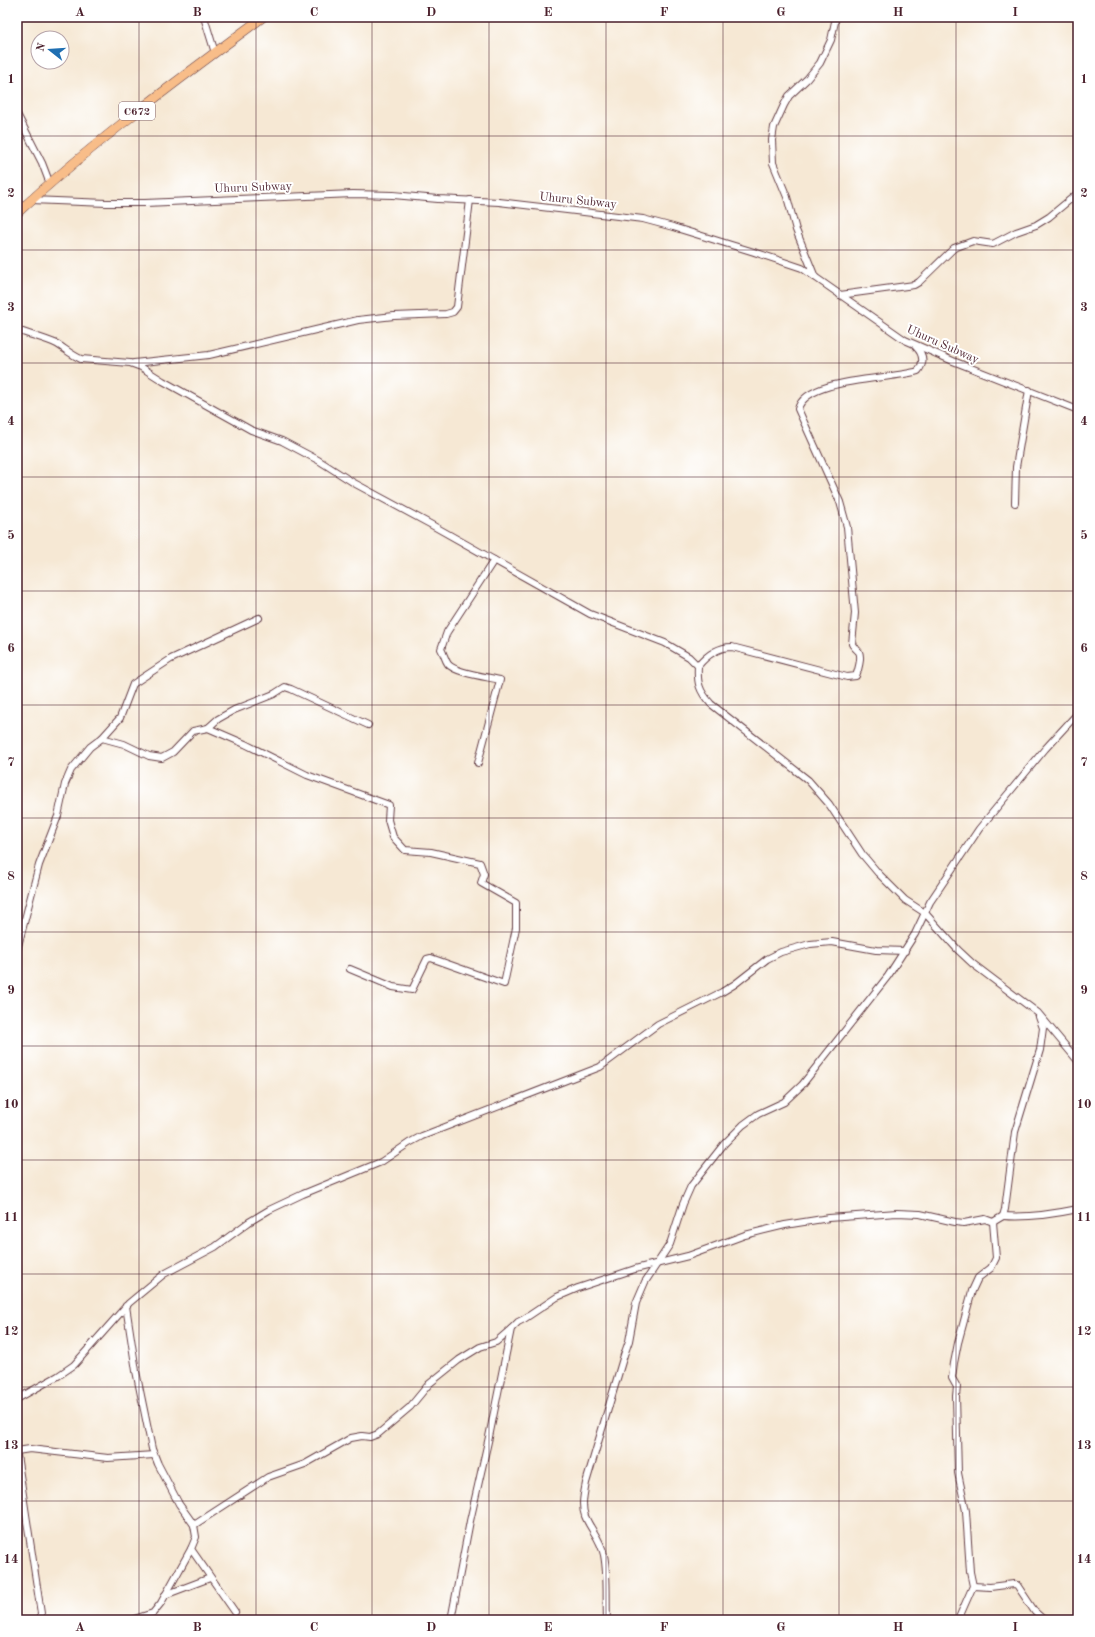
<svg xmlns="http://www.w3.org/2000/svg" width="1095" height="1637" font-family="'Old Standard TT',serif">
<style>
.lines{fill:none;stroke-linecap:round;stroke-linejoin:round}
.street-casing{stroke:#643d44;stroke-width:8}
.primary-casing{stroke:#643d44;stroke-width:10}
.street{stroke:#fff;stroke-width:6}
.primary{stroke:#f8bd89;stroke-width:9}
.grid{fill:none;stroke:#4a1f2b;stroke-width:1;stroke-opacity:0.55}
.labels{text-anchor:middle;stroke-width:4;stroke-linejoin:round;paint-order:stroke}
.shield{fill:#fff;stroke:#80626b;stroke-width:1}
.shield-label{font-size:11px;font-weight:bold;fill:#4a1f2b}
.street-label{font-size:12px;fill:#4a1f2b;stroke:#fff}
.neatline{fill:none;stroke:#4a1f2b;stroke-width:1.5}
.grid-label{font-size:13px;text-anchor:middle;font-weight:bold;fill:#4a1f2b}
</style>
<rect width="100%" height="100%" fill="#fff"/>
<filter id="ink" filterUnits="userSpaceOnUse"><feTurbulence type="fractalNoise" baseFrequency=".025" numOctaves="2"/><feDisplacementMap in="SourceGraphic" scale="8" xChannelSelector="R" yChannelSelector="G"/><feConvolveMatrix kernelMatrix="1 2 1 2 8 2 1 2 1" color-interpolation-filters="sRGB"/></filter>
<filter id="wash" filterUnits="userSpaceOnUse"><feTurbulence type="fractalNoise" baseFrequency=".012" numOctaves="4" result="noise"/><feDisplacementMap in="SourceGraphic" scale="16" xChannelSelector="R" yChannelSelector="G"/><feGaussianBlur stdDeviation="0.9" result="paint"/><feColorMatrix in="noise" values="0 0 0 0 0 0 0 0 0 0 0 0 0 0 0 0 0 1.4 0 .05"/><feComposite in="paint" operator="in"/></filter>
<g filter="url(#wash)">
<rect width="100%" height="100%" fill="#f6e8d4"/>
</g>
<g filter="url(#ink)">
<g class="lines">
<g class="street-casing">
<g id="street">
<polyline points="204,17 215,53"/>
<polyline points="17,114 42,163 50,184"/>
<polyline points="31,200 107,203 145,203 353,194 393,195 438,199 499,202 643,219 673,227 754,252 802,268 905,340 953,361 1078,410"/>
<polyline points="815,277 796,230 787,197 773,163 772,140 774,127 784,105 789,96 807,79 820,63 831,40 836,17"/>
<polyline points="840,295 914,285 919,282 954,248 973,241 993,244 1016,232 1036,225 1049,217 1078,193"/>
<path d="M17 330C30 335 44 338 57 344 65 349 72 355 81 359L130 363 141 367 163 381 251 430 282 441 318 460 354 483 430 524 590 614 665 643 689 657 698 666C697 683 699 691 711 704L808 780 829 804 862 854 878 873 905 900 925 913 958 950 973 964 1038 1013 1078 1061"/>
<polyline points="134,363 209,355 358,320 394,316 446,314 453,312 457,307 470,200"/>
<polyline points="1015,503 1016,467 1029,390"/>
<path d="M698 666C707 655 718 647 732 647L847 677 856 676C858 671 862 657 859 652 856 648 854 648 852 644L855 613 847 527 840 502 798 409C806 377 892 380 918 371 925 362 923 354 916 347"/>
<polyline points="208,728 245,744 307,775 389,805 388,820 393,837 405,850 431,852 480,863 484,874 481,883 516,903 516,928 504,984 431,958 427,959 412,990 393,987 350,969"/>
<polyline points="102,738 120,718 133,684 171,659 259,618"/>
<path d="M478 763 500 680C488 677 455 673 448 664 445 660 444 654 441 649L447 632 494 560"/>
<polyline points="17,950 39,865 58,816 65,784 71,770 90,747 102,738 124,744 149,756 162,758 173,752 193,731 208,728 218,719 234,710 274,694 285,687 291,689 368,725"/>
<path d="M1003 1216C1028 1218 1054 1214 1078 1209"/>
<polyline points="993,1222 1003,1216 1005,1209 1015,1132 1040,1050 1043,1028 1039,1017"/>
<polyline points="126,1306 136,1371 152,1449 158,1464 179,1504 194,1525 196,1537 191,1549 235,1612"/>
<polyline points="17,1399 58,1376 74,1365 129,1303 164,1274 215,1247 249,1222 269,1210 303,1194 381,1162 409,1143 422,1136 600,1067 658,1024 722,992 735,984 767,959 781,952 810,944 832,942 876,950 905,951"/>
<polyline points="17,1451 30,1449 108,1458 154,1455"/>
<polyline points="17,1455 42,1620"/>
<polyline points="194,1525 268,1477 305,1464 351,1438 362,1436 370,1437 378,1434 410,1407 429,1384 459,1360 480,1347 496,1342 511,1329"/>
<polyline points="973,1586 990,1587 1014,1584 1017,1585 1035,1612 1044,1620"/>
<polyline points="165,1595 210,1578"/>
<polyline points="131,1620 153,1613 161,1603 191,1549"/>
<polyline points="451,1620 470,1521 489,1437 511,1329 518,1322 524,1319 557,1297 578,1288 635,1269 688,1256 745,1235 785,1225 829,1218 897,1213 920,1214 955,1222 964,1223 985,1219 993,1222"/>
<path d="M607 1620C606 1599 608 1576 604 1555 600 1537 591 1531 585 1516 581 1505 584 1494 586 1483L624 1355 629 1341 636 1303 645 1282 670 1244 683 1204 691 1186 724 1144 743 1125 758 1114 784 1102 802 1085 888 976 915 934 930 902 979 829 1045 749 1078 713"/>
<polyline points="958,1620 973,1586 970,1572 966,1511 958,1473 956,1396 957,1387 952,1378 954,1363 958,1343 972,1291 978,1278 991,1268 996,1258 993,1222"/>
</g>
</g>
<g class="primary-casing">
<path id="primary" d="M17 213C94 142 179 79 263 17"/>
</g>
<use href="#street" class="street"/>
<use href="#primary" class="primary"/>
</g>
</g>
<path class="grid" d="M139 17V1620M256 17V1620M372 17V1620M489 17V1620M606 17V1620M723 17V1620M839 17V1620M956 17V1620M17 136H1078M17 250H1078M17 363H1078M17 477H1078M17 591H1078M17 705H1078M17 818H1078M17 932H1078M17 1046H1078M17 1160H1078M17 1274H1078M17 1387H1078M17 1501H1078"/>
<g class="labels">
<rect class="shield" x="119" y="102" width="36" height="18" rx="3"/>
<g class="shield-label">
<text x="137" y="115">C672</text>
</g>
<g class="street-label">
<text transform="translate(253 187) rotate(-2)" y="4">Uhuru Subway</text>
<text transform="translate(578 200) rotate(6)" y="4">Uhuru Subway</text>
<text transform="translate(943 344) rotate(24)" y="4">Uhuru Subway</text>
</g>
</g>
<rect width="1095" height="1637" fill="none" stroke="#fff" stroke-width="44"/>
<g transform="translate(50 50) rotate(287)"><circle r="19" fill="#ffffff" stroke="#b7a5aa"/>
<path d="M0-3L7 15L0 10L-7 15Z" fill="#1f6fb2"/>
<text y="-6" font-size="11" font-weight="bold" text-anchor="middle" fill="#4a1f2b">N</text>
</g>
<rect x="22" y="22" width="1051" height="1593" class="neatline"/>
<g class="grid-label">
<text x="80" y="16">A</text>
<text x="197" y="16">B</text>
<text x="314" y="16">C</text>
<text x="431" y="16">D</text>
<text x="548" y="16">E</text>
<text x="664" y="16">F</text>
<text x="781" y="16">G</text>
<text x="898" y="16">H</text>
<text x="1015" y="16">I</text>
<text x="11" y="83">1</text>
<text x="1084" y="83">1</text>
<text x="11" y="197">2</text>
<text x="1084" y="197">2</text>
<text x="11" y="311">3</text>
<text x="1084" y="311">3</text>
<text x="11" y="425">4</text>
<text x="1084" y="425">4</text>
<text x="11" y="539">5</text>
<text x="1084" y="539">5</text>
<text x="11" y="652">6</text>
<text x="1084" y="652">6</text>
<text x="11" y="766">7</text>
<text x="1084" y="766">7</text>
<text x="11" y="880">8</text>
<text x="1084" y="880">8</text>
<text x="11" y="994">9</text>
<text x="1084" y="994">9</text>
<text x="11" y="1108">10</text>
<text x="1084" y="1108">10</text>
<text x="11" y="1221">11</text>
<text x="1084" y="1221">11</text>
<text x="11" y="1335">12</text>
<text x="1084" y="1335">12</text>
<text x="11" y="1449">13</text>
<text x="1084" y="1449">13</text>
<text x="11" y="1563">14</text>
<text x="1084" y="1563">14</text>
<text x="80" y="1631">A</text>
<text x="197" y="1631">B</text>
<text x="314" y="1631">C</text>
<text x="431" y="1631">D</text>
<text x="548" y="1631">E</text>
<text x="664" y="1631">F</text>
<text x="781" y="1631">G</text>
<text x="898" y="1631">H</text>
<text x="1015" y="1631">I</text>
</g>
</svg>
